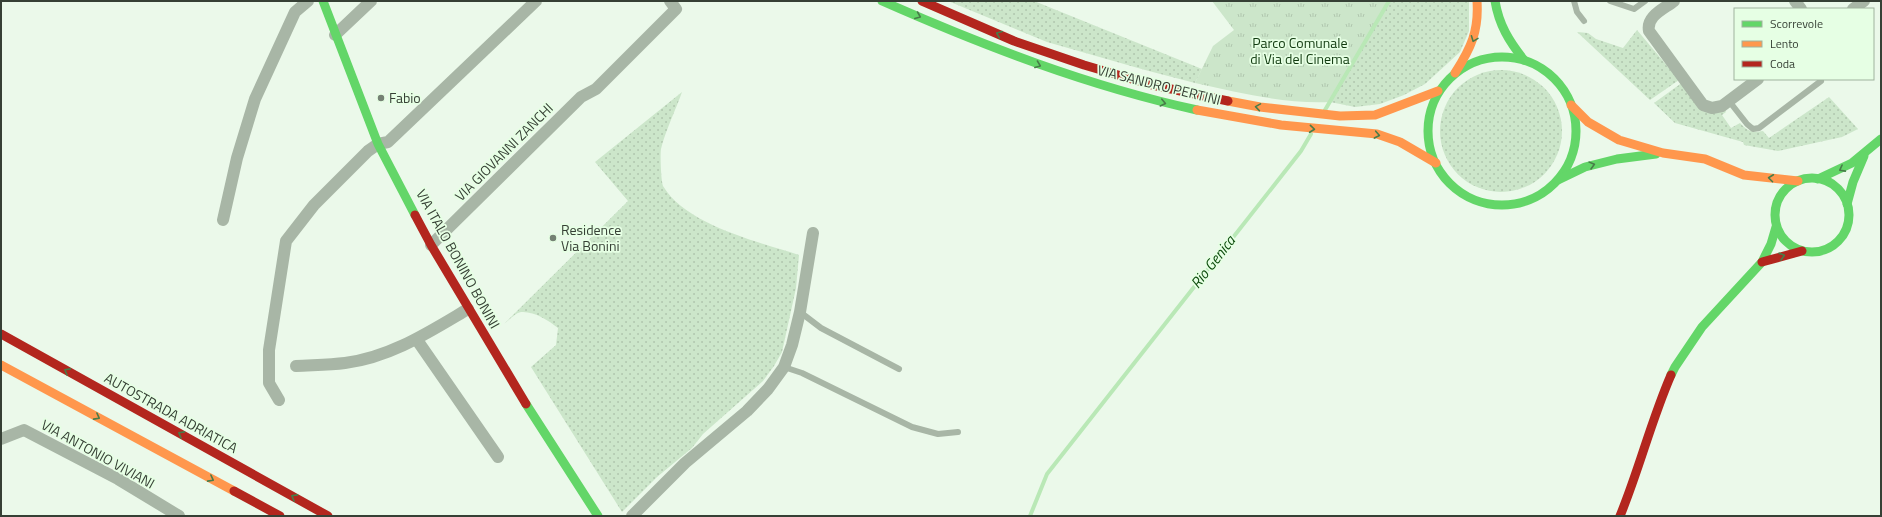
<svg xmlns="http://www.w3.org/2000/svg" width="1882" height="517" font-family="'Titillium Web',sans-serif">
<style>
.grass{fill:url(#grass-dots)}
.park{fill:url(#park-tufts)}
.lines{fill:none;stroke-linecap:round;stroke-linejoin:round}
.stream{stroke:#b9e8b6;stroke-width:4}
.lane{stroke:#a8b6a6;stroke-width:6}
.street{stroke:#a8b6a6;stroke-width:12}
.fast{stroke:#63d668;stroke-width:9}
.slow{stroke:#ff974d;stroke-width:9}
.jam{stroke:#b3261e;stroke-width:9}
.oneway{stroke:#487c49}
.poi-dot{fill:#758174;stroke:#e6ffe4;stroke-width:1.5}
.labels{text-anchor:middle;stroke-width:3.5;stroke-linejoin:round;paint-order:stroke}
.park-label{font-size:14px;fill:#103a0f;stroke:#e6ffe4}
.street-label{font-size:14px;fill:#364035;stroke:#e6ffe4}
.poi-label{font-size:14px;fill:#364035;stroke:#e6ffe4;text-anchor:start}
.water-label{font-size:15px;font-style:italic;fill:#0f4e0f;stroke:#e6ffe4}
</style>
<defs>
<pattern id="grass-dots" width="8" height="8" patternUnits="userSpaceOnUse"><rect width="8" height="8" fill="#cce6ca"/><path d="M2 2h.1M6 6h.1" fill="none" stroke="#b0c6ae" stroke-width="1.8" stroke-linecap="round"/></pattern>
<pattern id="park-tufts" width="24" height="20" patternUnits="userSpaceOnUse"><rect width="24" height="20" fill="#cce6ca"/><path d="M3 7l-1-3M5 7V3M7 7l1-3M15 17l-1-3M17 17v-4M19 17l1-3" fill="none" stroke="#b0c6ae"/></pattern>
</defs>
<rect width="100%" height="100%" fill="#ebf9ea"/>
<g class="grass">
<polygon points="948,1 1034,1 1202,69 1195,83 1145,70 1047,42"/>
<polygon points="1389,1 1469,1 1469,31 1460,52 1425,84 1404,95 1380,104 1355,107 1330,102"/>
<polygon points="1637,30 1679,80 1650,100 1577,32 1588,33 1596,39 1623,48"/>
<circle cx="1501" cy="131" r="61"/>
<path d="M1683 82 1702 108H1724L1726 112 1722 115 1731 128 1740 123C1748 131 1751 133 1763 131L1769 138 1829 97 1858 129 1842 137 1778 151 1744 145 1743 142 1675 123 1654 103Z"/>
<path d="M682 92C676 109 665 132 661 149 660 155 661 181 663 186 686 225 759 242 799 255L796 288 782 352 774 366 763 381 703 434 692 448 657 477 622 512 531 367 556 345 558 328C548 320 534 311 521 312 515 313 508 321 503 325L628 201 595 162Z"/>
</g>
<path class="park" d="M1212 1H1389L1330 102C1284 104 1240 93 1195 83L1213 46 1234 30Z"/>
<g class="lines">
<g class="stream">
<polyline points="1325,110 1389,1"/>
<polyline points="1030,516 1047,474 1301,151 1311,134"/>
</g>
<g class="lane">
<polyline points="1574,1 1577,12 1584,21"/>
<polyline points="1610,1 1634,9 1645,1"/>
<polyline points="1729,101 1747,124 1753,129 1759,128 1821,81"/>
<polyline points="800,312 821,328 899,369"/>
<polyline points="784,367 802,373 912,427 938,434 958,432"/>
</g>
<g class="street">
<path d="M1674 1C1664 9 1646 16 1649 31L1703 105 1712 108 1722 106 1758 79"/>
<polyline points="1795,1 1801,9"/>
<polyline points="1853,9 1864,1"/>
<polyline points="335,35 371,1"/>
<polyline points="223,220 237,158 255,99 295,12 308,1"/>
<polyline points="431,245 581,97 596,89 676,9 670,1"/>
<polyline points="417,340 498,457"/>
<path d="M296 366C312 365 329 365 345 363 391 357 429 332 468 309"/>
<polyline points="279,400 269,383 269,350 286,241 314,205 368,151 378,144 388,142 536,1"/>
<polyline points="1,439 24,430 118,479 179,516"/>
<polyline points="632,516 685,463 747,411 768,389 784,367 792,345 800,312 813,233"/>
</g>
<g class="fast">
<polyline points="323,1 378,144 415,215"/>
<path d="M882 1C984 46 1088 86 1197 110"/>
<path d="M1495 1C1499 25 1509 41 1524 60"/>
<circle cx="1502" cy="131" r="74"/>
<circle cx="1812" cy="215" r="37"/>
<polyline points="1818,179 1852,163 1881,139"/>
<polyline points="1558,180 1585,167 1617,159 1656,154"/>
<polyline points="1847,204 1853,182 1864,156"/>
<polyline points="1671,375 1675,367 1702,327 1762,262 1771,244 1776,227"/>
<polyline points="526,404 598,516"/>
</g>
<g class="slow">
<path d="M1455 73C1471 48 1479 31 1477 1"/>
<polyline points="1228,101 1260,107 1340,116 1375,115 1438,91"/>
<polyline points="1571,105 1588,122 1619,140 1663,153 1705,159 1744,175 1798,181"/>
<polyline points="1197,110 1281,125 1377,134 1400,142 1436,163"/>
<polyline points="1,365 234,491"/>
</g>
<g class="jam">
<polyline points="922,1 1014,41 1084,65 1152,85 1228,101"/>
<polyline points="415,215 431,245 526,404"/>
<polyline points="1762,262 1802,251"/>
<polyline points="1,334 328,516"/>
<polyline points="234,491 280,516"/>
<path d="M1620 516C1639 470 1651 421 1671 375"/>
</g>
</g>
<defs><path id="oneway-chevron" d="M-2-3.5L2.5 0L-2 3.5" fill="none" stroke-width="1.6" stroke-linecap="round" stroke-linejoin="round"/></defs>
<g class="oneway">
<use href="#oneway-chevron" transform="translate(918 16) rotate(23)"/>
<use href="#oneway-chevron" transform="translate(999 34) rotate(-157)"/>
<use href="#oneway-chevron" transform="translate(1474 39) rotate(111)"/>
<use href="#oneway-chevron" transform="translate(1038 65) rotate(21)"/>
<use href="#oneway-chevron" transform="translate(1163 103) rotate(13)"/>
<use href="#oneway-chevron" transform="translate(1258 107) rotate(-171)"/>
<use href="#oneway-chevron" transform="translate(1312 129) rotate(6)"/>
<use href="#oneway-chevron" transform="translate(1377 135) rotate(11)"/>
<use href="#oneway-chevron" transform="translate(1592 165) rotate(-15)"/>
<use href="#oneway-chevron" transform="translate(1842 169) rotate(152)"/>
<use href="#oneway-chevron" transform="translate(1771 178) rotate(-173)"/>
<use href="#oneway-chevron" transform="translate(1782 256) rotate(-16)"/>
<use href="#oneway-chevron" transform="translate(67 371) rotate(-151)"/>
<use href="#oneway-chevron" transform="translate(97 417) rotate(28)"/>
<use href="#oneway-chevron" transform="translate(181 434) rotate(-151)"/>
<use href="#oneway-chevron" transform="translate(211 479) rotate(28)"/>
<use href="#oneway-chevron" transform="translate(294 497) rotate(-151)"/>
</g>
<g class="poi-dot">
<circle cx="381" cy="98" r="4"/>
<circle cx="553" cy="238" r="4"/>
</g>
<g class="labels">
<g class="park-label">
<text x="1300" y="48">Parco Comunale<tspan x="1300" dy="16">di Via del Cinema</tspan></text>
</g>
<g class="street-label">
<text transform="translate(1159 85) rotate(14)" y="5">VIA SANDRO PERTINI</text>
<text transform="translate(504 152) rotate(-45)" y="5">VIA GIOVANNI ZANCHI</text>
<text transform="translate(458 259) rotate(61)" y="5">VIA ITALO BONINO BONINI</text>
<text transform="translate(171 413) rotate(29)" y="5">AUTOSTRADA ADRIATICA</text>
<text transform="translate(98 454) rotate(29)" y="5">VIA ANTONIO VIVIANI</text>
</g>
<g class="poi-label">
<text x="389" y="103">Fabio</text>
<text x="561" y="235">Residence<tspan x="561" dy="16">Via Bonini</tspan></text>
</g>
<g class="water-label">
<text transform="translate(1213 262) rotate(-52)" y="5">Rio Genica</text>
</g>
</g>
<rect width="1882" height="517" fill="none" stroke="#364035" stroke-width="4"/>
<rect x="1734" y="8" width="140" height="72" fill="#e6ffe4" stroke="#a0b39e"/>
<rect x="1742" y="21" width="20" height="6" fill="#63d668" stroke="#a0b39e"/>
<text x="1770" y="28" font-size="12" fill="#364035">Scorrevole</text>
<rect x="1742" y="41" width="20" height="6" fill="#ff974d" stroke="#a0b39e"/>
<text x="1770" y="48" font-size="12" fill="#364035">Lento</text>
<rect x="1742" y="61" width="20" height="6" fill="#b3261e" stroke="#a0b39e"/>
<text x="1770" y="68" font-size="12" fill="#364035">Coda</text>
</svg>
